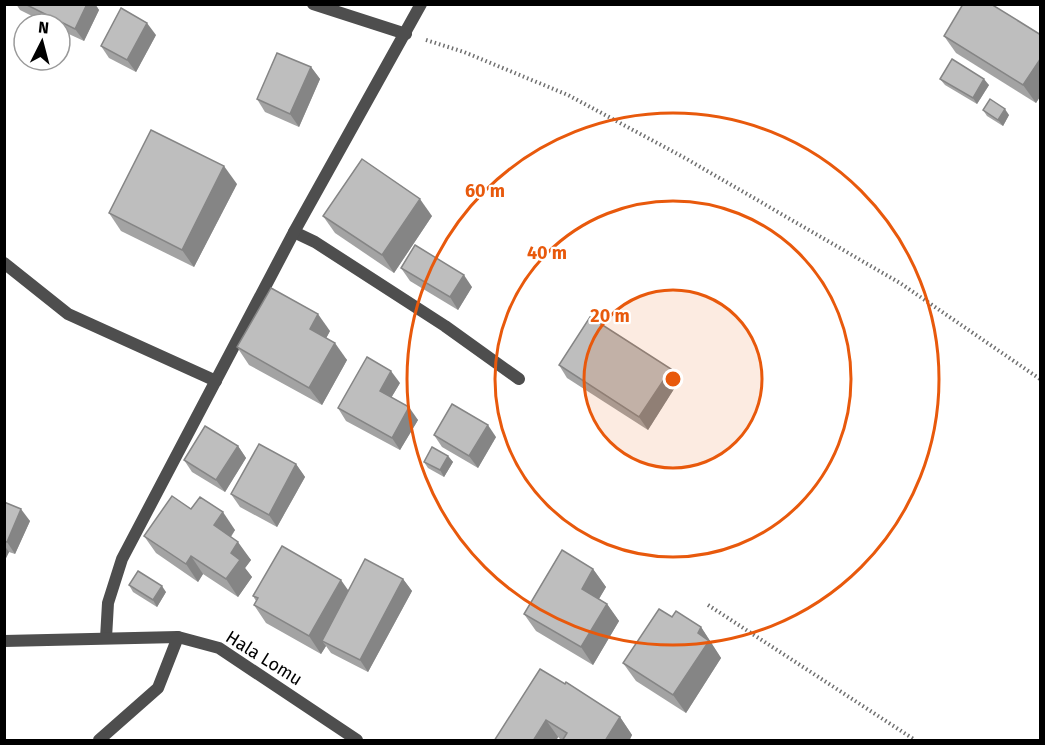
<svg xmlns="http://www.w3.org/2000/svg" width="1045" height="745" font-family="'Fira Sans',sans-serif">
<style>
.lines{fill:none;stroke-linecap:round;stroke-linejoin:round}
.path{stroke:#707070;stroke-width:4;stroke-dasharray:1.5 3;stroke-linecap:butt}
.street{stroke:#4e4e4e;stroke-width:12}
.wall{fill:#a3a3a3}
.shaded-wall{fill:#858585}
.building{fill:#bebebe;stroke:#858585;stroke-width:1.5}
.ring{fill:none;stroke:#e8590c;stroke-width:3}
.labels{text-anchor:middle;stroke-width:4.5;stroke-linejoin:round;paint-order:stroke}
.street-label{font-size:18px;fill:#000;stroke:#fff}
.centre{fill:#e8590c;stroke:#fff;stroke-width:3}
.ring-label{font-size:18px;text-anchor:middle;font-weight:bold;fill:#e8590c;stroke:#fff;stroke-width:4.5;stroke-linejoin:round;paint-order:stroke}
</style>
<rect width="100%" height="100%" fill="#fff"/>
<g class="lines">
<g class="path">
<polyline points="426,40 464,52 568,95 685,158 900,283 1040,379"/>
<polyline points="708,605 915,740"/>
</g>
<g class="street">
<polyline points="313,4 406,34"/>
<polyline points="294,232 315,242 445,326 519,379"/>
<polyline points="4,263 68,314 216,381"/>
<polyline points="106,638 108,603 122,559 294,232 421,4"/>
<polyline points="4,641 178,637 219,648 357,740"/>
<polyline points="99,740 158,688 178,637"/>
</g>
</g>
<g class="wall">
<polygon points="16,4 95,4 99,10 84,41 60,30 60,24 48,24 20,10"/>
<polygon points="156,35 136,72 109,58 101,46"/>
<polygon points="1041,35 1041,95 1036,103 956,53 944,36"/>
<polygon points="311,67 320,79 299,127 265,112 257,99"/>
<polygon points="940,79 989,85 977,104 945,85"/>
<polygon points="983,110 1009,115 1003,126 987,116"/>
<polygon points="237,184 194,267 121,231 109,213"/>
<polygon points="323,216 432,216 394,273 335,233"/>
<polygon points="401,268 472,287 458,310 410,281"/>
<polygon points="330,331 326,338 347,360 322,405 249,365 237,347"/>
<polygon points="559,365 679,381 648,430 567,378"/>
<polygon points="400,383 391,398 418,420 400,450 346,421 338,408"/>
<polygon points="434,435 496,437 478,468 442,447"/>
<polygon points="238,446 246,458 225,492 192,472 184,460"/>
<polygon points="448,456 453,462 444,477 428,468 424,462"/>
<polygon points="296,464 305,477 277,527 240,507 231,494"/>
<polygon points="4,502 30,521 15,554 9,552 4,562"/>
<polygon points="191,509 235,530 231,537 251,560 245,568 252,577 238,597 203,574 198,582 156,553 144,536"/>
<polygon points="593,569 606,587 599,599 607,604 619,621 593,665 536,631 524,614"/>
<polygon points="403,579 412,591 368,672 331,653 326,646 321,654 266,623 254,605 256,601 253,596 349,590"/>
<polygon points="129,585 166,592 157,607 133,592"/>
<polygon points="672,617 701,627 721,658 686,713 636,681 623,663"/>
<polygon points="565,684 620,717 632,735 629,741 562,741 558,737 556,741 494,741"/>
</g>
<g class="shaded-wall">
<polygon points="87,4 95,4 99,10 84,41 75,29"/>
<polygon points="147,23 156,35 136,72 127,60"/>
<polygon points="1041,58 1041,95 1036,103 1023,85"/>
<polygon points="311,67 320,79 299,127 290,114"/>
<polygon points="984,79 989,85 977,104 973,98"/>
<polygon points="1005,109 1009,115 1003,126 998,120"/>
<polygon points="224,166 237,184 194,267 182,250"/>
<polygon points="420,199 432,216 394,273 382,255"/>
<polygon points="464,275 472,287 458,310 450,297"/>
<polygon points="318,314 330,331 322,346 310,329"/>
<polygon points="335,343 347,360 322,405 309,388"/>
<polygon points="671,369 679,381 648,430 639,417"/>
<polygon points="391,371 400,383 388,403 380,391"/>
<polygon points="409,407 418,420 400,450 392,438"/>
<polygon points="488,425 496,437 478,468 469,456"/>
<polygon points="238,446 246,458 225,492 216,480"/>
<polygon points="448,456 453,462 444,477 440,470"/>
<polygon points="296,464 305,477 277,527 269,515"/>
<polygon points="21,509 30,521 15,554 7,542"/>
<polygon points="223,512 235,530 226,543 214,525"/>
<polygon points="238,542 251,560 245,568 252,577 238,597 226,579 231,553"/>
<polygon points="4,545 9,552 4,562"/>
<polygon points="191,556 203,574 198,582 186,564"/>
<polygon points="593,569 606,587 594,607 582,589"/>
<polygon points="403,579 412,591 368,672 360,660"/>
<polygon points="341,580 353,597 322,641 326,646 321,654 309,636"/>
<polygon points="162,586 166,592 157,607 153,600"/>
<polygon points="607,604 619,621 593,665 581,647"/>
<polygon points="701,627 721,658 686,713 673,695 698,633"/>
<polygon points="620,717 632,735 629,741 605,741"/>
<polygon points="546,720 558,737 556,741 533,741"/>
</g>
<g class="building">
<polygon points="25,4 87,4 75,29"/>
<polygon points="963,4 991,4 1041,35 1041,58 1023,85 944,36"/>
<polygon points="121,8 147,23 127,60 101,46"/>
<polygon points="277,53 311,67 290,114 257,99"/>
<polygon points="952,59 984,79 973,98 940,79"/>
<polygon points="990,99 1005,109 998,120 983,110"/>
<polygon points="151,130 224,166 182,250 109,213"/>
<polygon points="362,159 420,199 382,255 323,216"/>
<polygon points="415,245 464,275 450,297 401,268"/>
<polygon points="271,288 318,314 310,329 335,343 309,388 237,347"/>
<polygon points="590,317 671,369 639,417 559,365"/>
<polygon points="367,357 391,371 380,391 409,407 392,438 338,408"/>
<polygon points="452,404 488,425 469,456 434,435"/>
<polygon points="205,426 238,446 216,480 184,460"/>
<polygon points="259,444 296,464 269,515 231,494"/>
<polygon points="432,447 448,456 440,470 424,462"/>
<polygon points="172,496 191,509 200,497 223,512 214,525 238,542 231,553 240,560 226,579 191,556 186,564 144,536"/>
<polygon points="4,502 21,509 7,542 4,541"/>
<polygon points="282,546 341,580 309,636 254,605 258,598 253,596"/>
<polygon points="562,550 593,569 582,589 607,604 581,647 524,614"/>
<polygon points="365,559 403,579 360,660 322,641"/>
<polygon points="138,571 162,586 153,600 129,585"/>
<polygon points="659,609 672,617 676,611 701,627 698,633 709,641 673,695 623,663"/>
<polygon points="540,669 565,684 566,682 620,717 605,741 562,741 567,733 546,720 533,741 494,741"/>
</g>
<circle cx="673" cy="379" r="89" fill="#e8590c" fill-opacity=".12"/>
<g class="ring">
<circle cx="673" cy="379" r="89"/>
<circle cx="673" cy="379" r="178"/>
<circle cx="673" cy="379" r="266"/>
</g>
<g class="labels">
<g class="street-label">
<text transform="translate(264 658) rotate(32)" y="6">Hala Lomu</text>
</g>
</g>
<circle cx="673" cy="379" r="9" class="centre"/>
<g class="ring-label">
<text x="485" y="197">60 m</text>
<text x="547" y="259">40 m</text>
<text x="610" y="322">20 m</text>
</g>
<rect width="1045" height="745" fill="none" stroke="#000000" stroke-width="12"/>
<g transform="translate(42 42) rotate(6)"><circle r="28" fill="#ffffff" stroke="#999999" stroke-width="1.5"/>
<path d="M0-4.5L10 22L0 15L-10 22Z" fill="#000000"/>
<text y="-9" font-size="16" font-weight="bold" text-anchor="middle" fill="#000000">N</text>
</g>
</svg>
